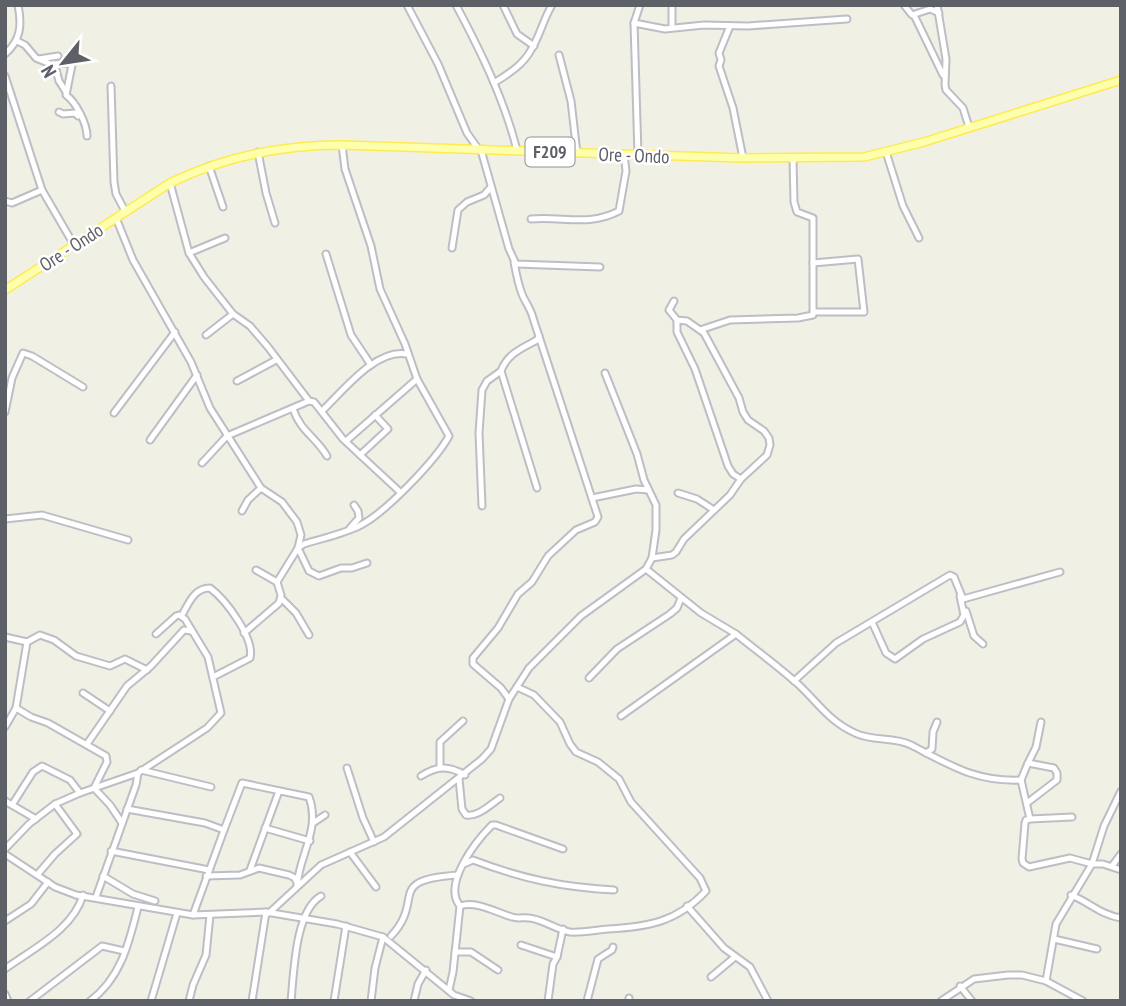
<svg xmlns="http://www.w3.org/2000/svg" width="1126" height="1006" font-family="'PT Sans Narrow',sans-serif">
<style>
.lines{fill:none;stroke-linecap:round;stroke-linejoin:round}
.minor-casing{stroke:#bdbec5;stroke-width:9}
.major-casing{stroke:#feeb51;stroke-width:10}
.minor{stroke:#fff;stroke-width:5}
.major{stroke:#feffac;stroke-width:7}
.labels{text-anchor:middle;stroke-width:5;stroke-linejoin:round;paint-order:stroke}
.shield{fill:#fff;stroke:#8e9095;stroke-width:2}
.shield-label{font-size:18px;font-weight:bold;fill:#5d6067}
.street-label{font-size:19px;fill:#5d6067;stroke:#fff}
</style>
<rect width="100%" height="100%" fill="#f1f0e5"/>
<g class="lines">
<g class="minor-casing">
<g id="minor">
<polyline points="407,5 438,64 467,133 479,150"/>
<path d="M456 5C481 52 504 99 517 150"/>
<polyline points="503,5 517,34 534,46"/>
<polyline points="904,5 912,15 930,9 939,13"/>
<polyline points="937,5 946,59 945,85 946,90 963,108 969,127"/>
<polyline points="914,15 943,75"/>
<polyline points="634,23 665,29 704,25 748,26 847,19"/>
<polyline points="730,26 719,53 721,60 719,66 733,108 743,158"/>
<polyline points="672,27 672,5"/>
<polyline points="17,41 25,45 36,58 55,66 59,81 66,92"/>
<path d="M5 54C21 40 22 25 18 5"/>
<polyline points="559,55 571,101 577,153"/>
<polyline points="39,59 58,56"/>
<path d="M53 64 65 63 72 65 66 95C76 102 87 124 87 136"/>
<polyline points="5,76 42,190 74,245"/>
<path d="M494 83C508 74 523 65 531 50 540 36 543 20 552 5"/>
<polyline points="111,86 114,182 116,194 125,211"/>
<polyline points="59,112 63,114 75,113 78,116"/>
<path d="M342 145 345 169 371 246 380 289 405 344 417 379 449 436C436 460 386 512 361 525 344 534 323 538 304 544L298 548 309 571 319 576 341 568H352L367 563"/>
<polyline points="481,150 509,249 516,264 600,267"/>
<polyline points="258,152 266,193 275,223"/>
<polyline points="886,152 903,206 919,238"/>
<polyline points="638,155 634,23 640,5"/>
<polyline points="209,166 223,207"/>
<polyline points="170,183 189,253 204,277 233,314 250,326 268,347 309,401 314,402 343,439 400,492"/>
<polyline points="5,201 12,203 42,190"/>
<polyline points="116,218 133,260 191,362 210,408 261,488 282,502 297,522 301,535 298,548 277,582"/>
<path d="M531 219C563 216 588 227 619 211L626 171 624 154"/>
<polyline points="452,248 458,210 467,202 484,195 491,187"/>
<polyline points="189,253 225,238"/>
<polyline points="326,254 351,335 371,365"/>
<polyline points="813,263 858,259 864,312 814,312"/>
<polyline points="677,320 677,332 695,369 728,466 733,474 741,479"/>
<polyline points="700,330 730,320 798,318 813,315 813,218 797,212 794,202 793,159"/>
<polyline points="206,335 233,314"/>
<polyline points="237,381 276,360"/>
<path d="M293 409C301 432 316 437 327 456"/>
<path d="M322 411C343 391 376 348 407 354"/>
<polyline points="5,412 12,378 23,353 32,356 83,387"/>
<polyline points="114,413 175,332"/>
<polyline points="150,440 197,375"/>
<polyline points="346,441 417,379"/>
<polyline points="360,455 388,429 375,415"/>
<polyline points="202,463 227,436 309,401"/>
<path d="M537 488 501 371C507 354 522 348 537 340L539 336"/>
<polyline points="678,493 697,499 714,510"/>
<polyline points="592,498 636,489 648,490"/>
<polyline points="482,506 479,433 482,390 487,381 501,371"/>
<polyline points="242,511 248,500 261,488"/>
<polyline points="5,519 42,515 128,540"/>
<polyline points="350,528 359,518 358,511 354,505"/>
<polyline points="652,558 672,555 676,552 684,539 730,495 741,479 767,455 770,445 769,438 764,431 748,420 743,412 739,398 704,333 687,321 677,320 669,310 674,301"/>
<polyline points="646,569 701,613 736,634"/>
<polyline points="256,570 277,582"/>
<polyline points="282,599 296,613 309,635"/>
<polyline points="966,611 974,636 983,644"/>
<path d="M182 615C189 603 194 588 210 588 225 599 255 638 250 658L213 677"/>
<polyline points="872,622 886,653 895,659 923,639 960,622 964,615 960,596"/>
<polyline points="244,633 279,603 281,595 277,582"/>
<polyline points="5,637 27,642"/>
<polyline points="589,678 617,649 670,614 677,608 681,598"/>
<polyline points="794,681 836,643 950,575 954,577 963,599 1060,572"/>
<polyline points="83,693 110,711"/>
<path d="M509 699 501 688 473 664V658L498 628 518 594 532 582 548 556 576 530 595 522 598 517C576 451 555 384 533 318 531 309 525 302 522 294 518 284 516 273 514 262"/>
<polyline points="16,708 31,717 48,723 106,756 107,762 94,788"/>
<path d="M621 716 736 634C757 651 779 667 799 685 818 703 830 722 855 733 873 742 893 736 911 745 950 765 975 782 1021 780L1030 819 1026 820 1025 823 1022 859 1023 863 1029 867 1070 858 1092 864 1104 826 1121 791"/>
<polyline points="5,727 16,708 27,642 40,635 54,640 76,656 110,666 125,659 147,670"/>
<polyline points="87,744 127,686 151,666 184,630 191,631"/>
<polyline points="926,753 932,749 933,732 937,722"/>
<polyline points="1028,763 1036,747 1041,722"/>
<polyline points="440,767 440,742 463,721"/>
<polyline points="347,768 363,818 374,842"/>
<polyline points="141,770 211,787"/>
<path d="M421 776C437 766 448 765 465 775"/>
<path d="M459 779 462 809 466 815C478 817 490 805 500 798"/>
<polyline points="1021,780 1028,763 1054,768 1057,773 1057,780 1027,803"/>
<polyline points="94,788 110,805 122,823"/>
<polyline points="5,801 36,819"/>
<polyline points="12,805 33,772 42,766 70,780 80,793"/>
<polyline points="127,809 205,823 224,830 193,915"/>
<polyline points="1030,819 1072,817"/>
<polyline points="313,823 325,815"/>
<polyline points="265,828 310,841"/>
<path d="M224 830 242 783 309 797C321 829 299 855 297 886"/>
<polyline points="5,849 29,824 55,804 80,793 138,773 207,728 221,713 208,657 185,619 179,615 176,616 156,634"/>
<polyline points="111,851 209,870"/>
<polyline points="350,852 376,887"/>
<polyline points="5,854 55,887 76,895 193,915 266,912 337,924 383,937 454,995 471,1001"/>
<path d="M464 864 473 860C523 879 561 887 614 890"/>
<polyline points="1112,866 1121,854"/>
<polyline points="250,870 279,791"/>
<polyline points="37,875 55,854 77,834 55,804"/>
<polyline points="103,876 133,894 155,901"/>
<polyline points="206,876 240,875 259,868 289,875 295,878 297,883"/>
<path d="M1071 895C1089 902 1101 915 1121 918"/>
<polyline points="96,897 136,785 138,773"/>
<path d="M460 906C476 900 497 913 512 917 518 919 523 917 529 918 543 919 556 930 570 932 582 933 595 930 608 929 648 927 677 922 706 891L700 878 631 802 619 779 598 762 576 752 570 744 560 722 534 695 517 687"/>
<polyline points="687,906 724,948 750,967 768,1001"/>
<polyline points="269,913 321,865 384,837 482,759 491,749 509,699 529,668 581,616 646,569 652,558 656,530 656,505 644,480 637,454 605,373"/>
<polyline points="5,921 31,904 48,882"/>
<path d="M391 936C426 899 384 880 458 875"/>
<polyline points="1054,939 1097,949"/>
<polyline points="521,945 557,957"/>
<polyline points="455,952 471,952 498,970"/>
<path d="M5 969C32 949 73 930 83 895"/>
<polyline points="711,977 735,957"/>
<polyline points="1046,981 1056,924 1092,864 1103,864 1121,870"/>
<polyline points="960,986 972,1001"/>
<path d="M449 990 453 972 460 906C442 884 476 841 492 825H496L563 849"/>
<polyline points="5,994 8,1001"/>
<polyline points="30,1001 102,946 124,951"/>
<path d="M90 1001C121 978 129 943 138 907"/>
<polyline points="151,1001 177,913"/>
<polyline points="189,1001 193,985 206,955 210,915"/>
<polyline points="252,1001 266,912"/>
<path d="M291 1001C294 972 295 911 321 896"/>
<polyline points="334,1001 346,926"/>
<polyline points="371,1001 375,968 383,937"/>
<polyline points="414,1001 418,984 426,970"/>
<polyline points="548,1001 553,964 557,957 563,929"/>
<polyline points="587,1001 598,959 612,950 613,947"/>
<polyline points="629,1001 629,998"/>
<polyline points="941,1001 974,979 1008,975 1022,975 1046,981 1083,1001"/>
</g>
</g>
<g class="major-casing">
<path id="major" d="M5 290 170 183C225 156 281 145 342 145L743 158 864 157 924 142 1121 80"/>
</g>
<use href="#minor" class="minor"/>
<use href="#major" class="major"/>
</g>
<g class="labels">
<rect class="shield" x="525.5" y="137.5" width="49" height="29" rx="5"/>
<g class="shield-label">
<text x="550" y="158">F209</text>
</g>
<g class="street-label">
<text transform="translate(634 155) rotate(2)" y="7">Ore - Ondo</text>
<text transform="translate(71 247) rotate(-33)" y="7">Ore - Ondo</text>
</g>
</g>
<rect width="1126" height="1006" fill="none" stroke="#5d6067" stroke-width="14"/>
<g transform="translate(63 63) rotate(240)" stroke="#ffffff" stroke-width="5" paint-order="stroke">
<path d="M0-5L12 26L0 18L-12 26Z" fill="#5d6067"/>
<text y="-10" font-size="19" font-weight="bold" text-anchor="middle" fill="#5d6067">N</text>
</g>
</svg>
